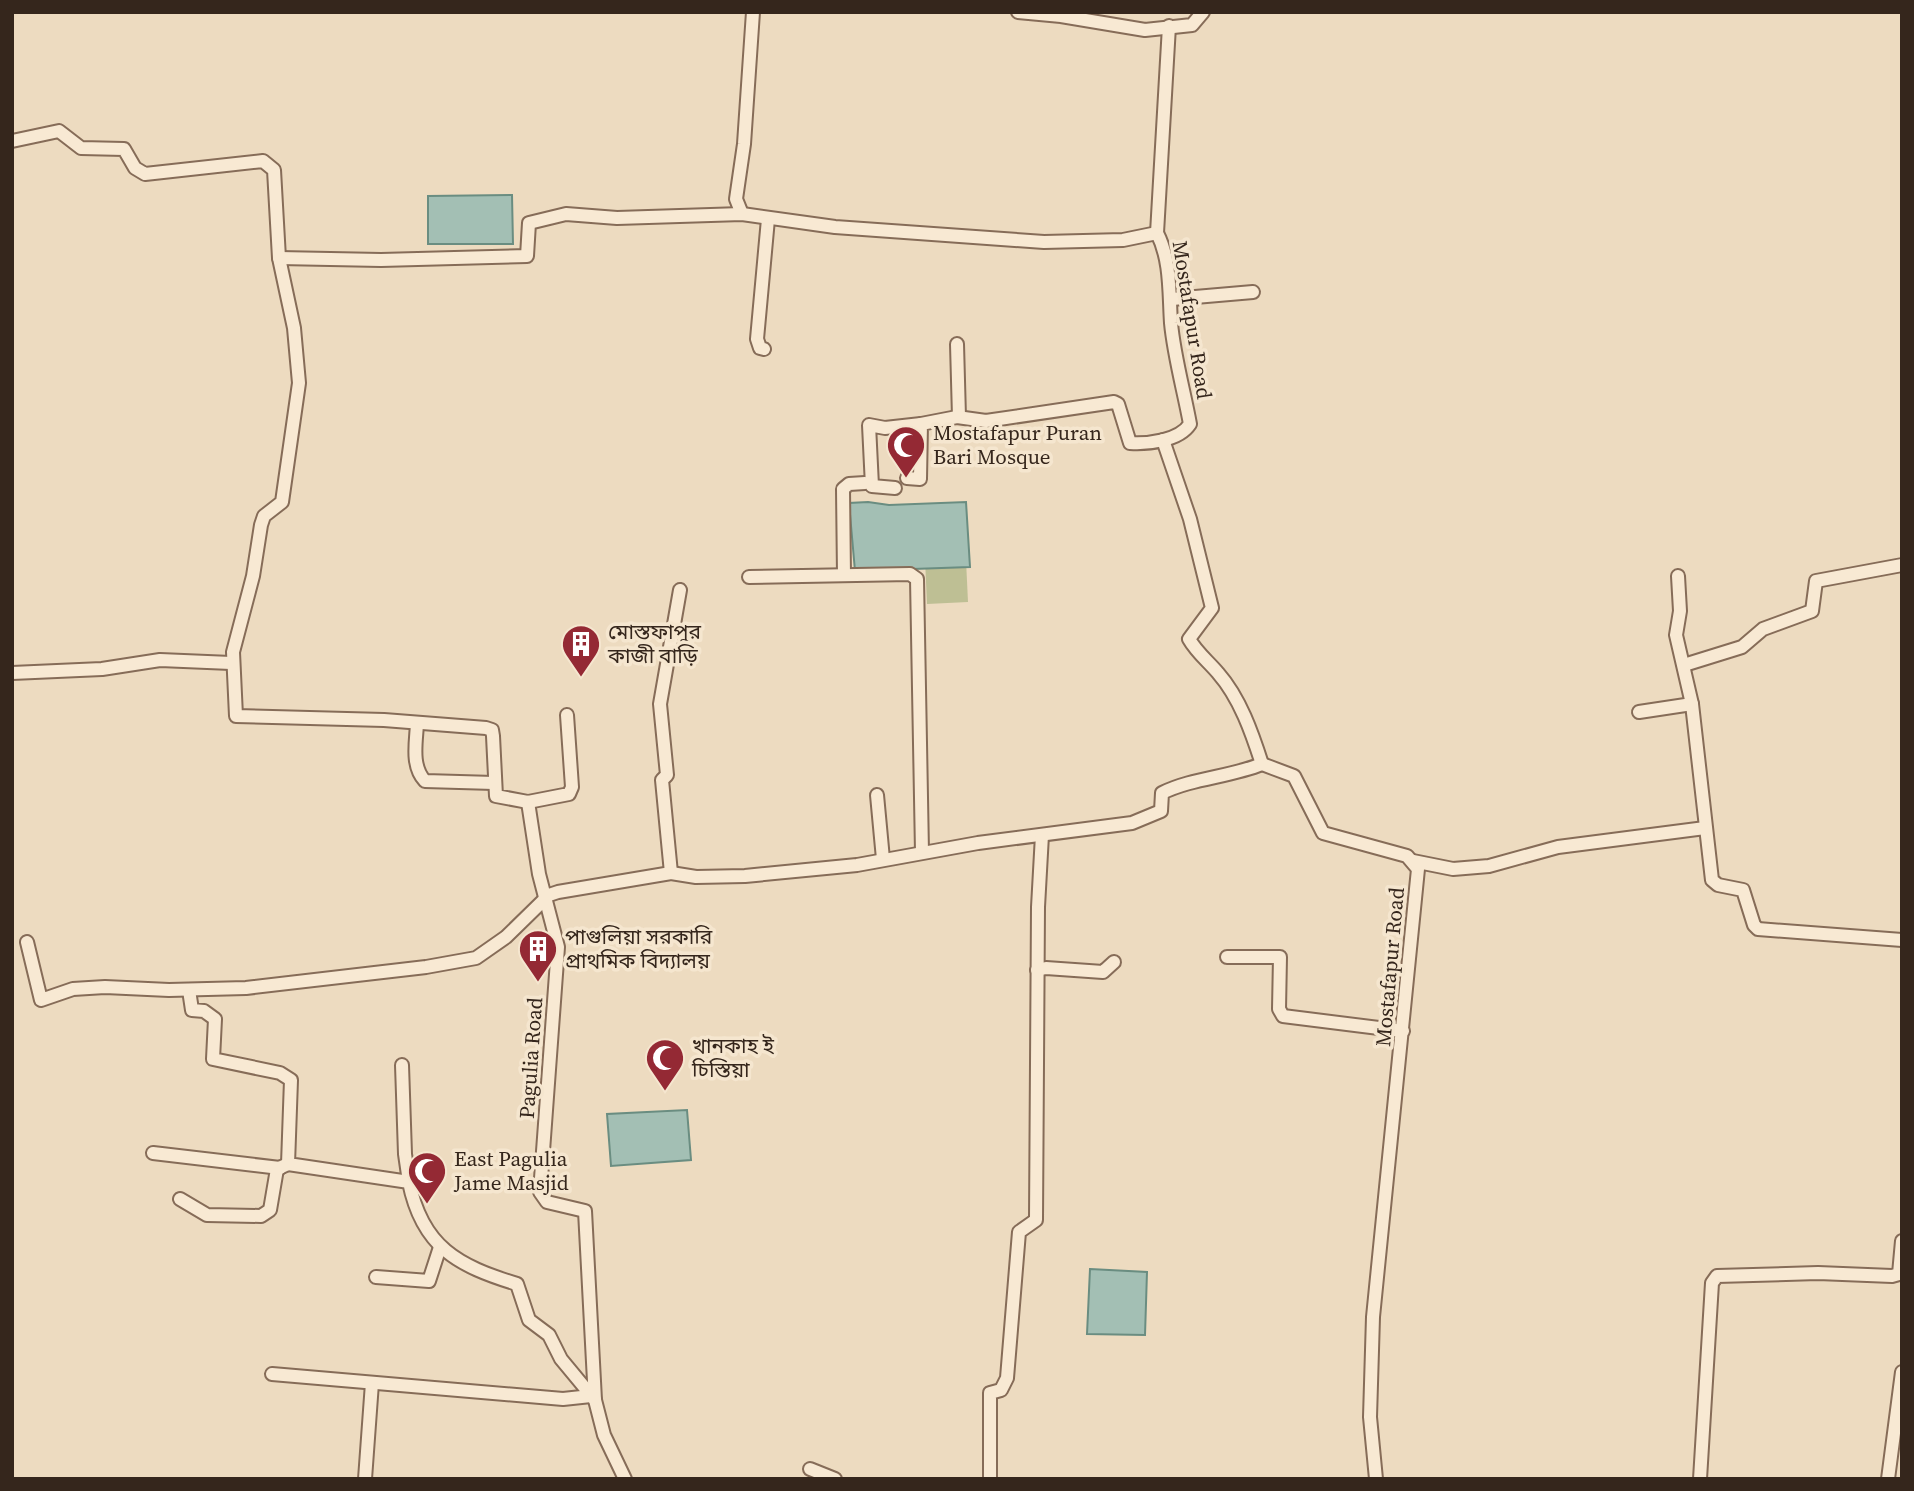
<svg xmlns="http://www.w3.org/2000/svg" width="1914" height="1491" font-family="'Source Serif 4','Noto Sans Bengali',serif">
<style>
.cemetery{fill:#bebf94}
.water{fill:#a3bfb4;stroke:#6a8d81;stroke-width:2}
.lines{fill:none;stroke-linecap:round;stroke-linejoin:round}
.minor-casing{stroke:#866c58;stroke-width:16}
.minor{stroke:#f8e9d3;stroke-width:12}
.labels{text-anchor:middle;stroke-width:7;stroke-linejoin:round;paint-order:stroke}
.street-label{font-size:21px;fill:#35261c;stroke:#f5e6cf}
.poi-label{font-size:21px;fill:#35261c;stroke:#f5e6cf;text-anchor:start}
</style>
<rect width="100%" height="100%" fill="#eddbc0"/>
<polygon class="cemetery" points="925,559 966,560 968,602 927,604"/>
<g class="water">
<polygon points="512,195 513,244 428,244 428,196"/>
<polygon points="868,502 889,505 966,502 970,567 855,571 849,503"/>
<polygon points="687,1110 691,1160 611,1166 607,1114"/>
<polygon points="1090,1269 1147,1272 1145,1335 1087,1334"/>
</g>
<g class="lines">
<g class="minor-casing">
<g id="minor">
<polyline points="1018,12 1061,16 1145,30 1192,25 1203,12"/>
<polyline points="12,141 59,131 81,148 124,149 135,168 145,174 263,161 274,170 279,258 294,328 299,383 282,502 264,516 261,525 253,576 233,652 236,716 384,720 486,728 492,730 493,736 496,796 528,802 569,794 572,787 567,715"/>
<polyline points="742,214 736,199 744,144 753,12"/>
<polyline points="1157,233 1169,26"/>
<polyline points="279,258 381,260 527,256 529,223 566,214 617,218 742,214 835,227 1044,242 1123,240 1157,233"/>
<polyline points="1172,299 1253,292"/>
<polyline points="957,344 959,417"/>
<polyline points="764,349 760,348 757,339 768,219"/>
<path d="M1163 440 1190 519 1212 608 1189 639C1197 653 1208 661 1218 673 1240 698 1252 733 1262 764"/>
<path d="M907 478 920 479 921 424 957 417 986 421 1114 402 1118 404 1130 443C1148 444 1179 441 1190 424 1184 391 1174 356 1171 323 1169 293 1171 260 1157 233"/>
<polyline points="895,488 872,486 869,425 885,428 921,424"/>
<polyline points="844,575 843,489 849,484 865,483"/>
<polyline points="1678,576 1680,611 1676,635 1692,704 1712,880 1718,885 1743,890 1754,925 1758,929 1902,940"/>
<polyline points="749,577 910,574 917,579 922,852"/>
<polyline points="1684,665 1742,647 1763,629 1812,611 1816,581 1902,565"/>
<polyline points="12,673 102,669 160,660 231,663"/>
<polyline points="1639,712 1692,704"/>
<path d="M417 724C416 743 411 766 425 781L494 783"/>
<polyline points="1262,764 1294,776 1323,833 1407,856 1418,869 1373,1317 1370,1417 1376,1479"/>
<polyline points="877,795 883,859"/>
<polyline points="528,802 539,874 558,947 540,1192 547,1202 585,1211 595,1400 604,1435 625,1479"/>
<polyline points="1413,861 1453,869 1489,866 1558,847 1705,828"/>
<polyline points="671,873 662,780 667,775 660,704 680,590"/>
<path d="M27 942 41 1000 73 989 105 987 169 990 246 988 426 967 476 958 506 937 549 895 558 892 671 873 696 877 745 876 857 865 978 843 1132 823 1161 811 1162 793C1192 778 1230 777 1262 764"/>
<polyline points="1227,957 1280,957 1279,1009 1283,1016 1403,1031"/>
<polyline points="1037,970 1046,968 1103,972 1114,962"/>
<path d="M189 990 192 1010 204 1011 215 1019 213 1059 280 1073 291 1080 288 1164 409 1182C422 1247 458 1266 517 1284L529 1320 549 1335 561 1359 595 1400"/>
<polyline points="402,1065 405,1154 409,1182"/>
<polyline points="153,1153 280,1168"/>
<polyline points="180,1199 207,1215 261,1216 270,1210 277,1169 288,1164"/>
<polyline points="376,1277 429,1281 440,1247"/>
<polyline points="272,1374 563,1399 591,1396"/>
<polyline points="810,1469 835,1479"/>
<polyline points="365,1479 372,1383"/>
<polyline points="990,1479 990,1393 1001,1390 1007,1378 1019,1232 1036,1220 1038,907 1042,835"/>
<polyline points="1700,1479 1712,1283 1717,1276 1818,1273 1892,1276 1899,1274 1902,1241"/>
<polyline points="1888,1479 1902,1372"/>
</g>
</g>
<use href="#minor" class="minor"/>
</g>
<defs>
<g id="mosque-pin" transform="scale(2.0125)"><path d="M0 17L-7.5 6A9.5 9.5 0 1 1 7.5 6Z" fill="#942934" stroke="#f5e6cf"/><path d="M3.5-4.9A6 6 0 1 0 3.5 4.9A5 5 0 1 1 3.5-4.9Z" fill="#fff"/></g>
<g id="building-pin" transform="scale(2.0125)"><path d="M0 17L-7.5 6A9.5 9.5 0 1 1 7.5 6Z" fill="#942934" stroke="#f5e6cf"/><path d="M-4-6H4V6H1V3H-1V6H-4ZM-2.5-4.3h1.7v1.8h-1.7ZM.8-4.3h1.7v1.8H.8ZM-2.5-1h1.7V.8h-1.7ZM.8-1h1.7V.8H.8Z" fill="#fff"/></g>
</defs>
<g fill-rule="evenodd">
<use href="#mosque-pin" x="906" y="445"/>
<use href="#building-pin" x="581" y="644"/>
<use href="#building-pin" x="538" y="949"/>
<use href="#mosque-pin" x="665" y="1058"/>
<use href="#mosque-pin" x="427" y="1171"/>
</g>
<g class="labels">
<g class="street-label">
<text transform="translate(1192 320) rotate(81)" y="7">Mostafapur Road</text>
<text transform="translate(1390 967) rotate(-85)" y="7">Mostafapur Road</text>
<text transform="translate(531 1058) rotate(-86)" y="7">Pagulia Road</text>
</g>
<g class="poi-label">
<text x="933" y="440">Mostafapur Puran<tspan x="933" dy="24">Bari Mosque</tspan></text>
<text x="608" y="639">মোস্তফাপুর<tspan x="608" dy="24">কাজী বাড়ি</tspan></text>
<text x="565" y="944">পাগুলিয়া সরকারি<tspan x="565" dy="24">প্রাথমিক বিদ্যালয়</tspan></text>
<text x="692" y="1053">খানকাহ ই<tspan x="692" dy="24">চিস্তিয়া</tspan></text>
<text x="454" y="1166">East Pagulia<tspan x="454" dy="24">Jame Masjid</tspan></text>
</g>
</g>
<rect width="1914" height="1491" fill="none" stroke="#35261c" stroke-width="28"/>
</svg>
